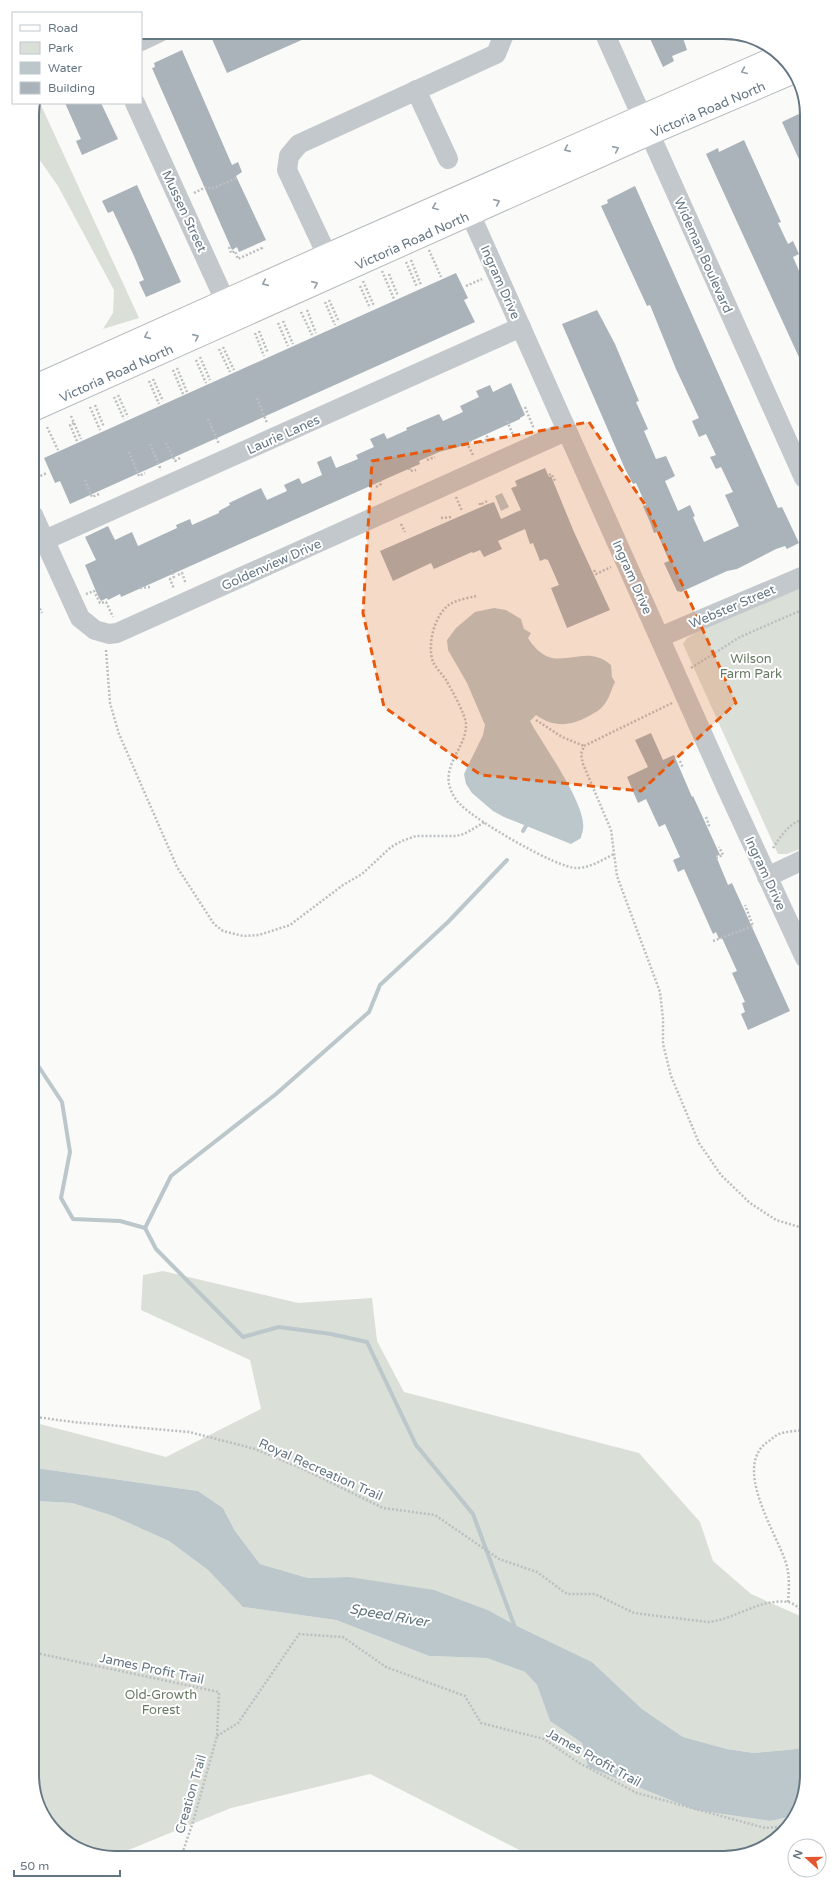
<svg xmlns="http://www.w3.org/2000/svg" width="839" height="1890" font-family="'Varela Round',sans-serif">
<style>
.green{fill:#dadfd7}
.water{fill:#bbc7cb}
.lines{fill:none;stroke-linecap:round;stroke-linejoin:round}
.stream{stroke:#bbc7cb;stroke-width:4}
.building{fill:#aab3b9}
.major-casing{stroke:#b5babe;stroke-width:24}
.path{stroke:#bbbfc2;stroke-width:2.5;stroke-dasharray:2 2;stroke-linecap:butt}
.minor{stroke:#c3c8cc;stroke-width:20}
.major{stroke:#fff;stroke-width:22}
.oneway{stroke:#939fa8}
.marked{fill:#e8590c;fill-opacity:0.2;stroke:#e8590c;stroke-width:3;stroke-dasharray:8 5;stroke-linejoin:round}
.labels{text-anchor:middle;stroke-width:4;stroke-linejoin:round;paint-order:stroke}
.street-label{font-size:13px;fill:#657683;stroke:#fff}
.park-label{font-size:13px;fill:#687a64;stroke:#fff}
.water-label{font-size:14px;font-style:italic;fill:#60757c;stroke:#fff}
.rim{fill:none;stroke:#657683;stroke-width:2}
</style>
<rect width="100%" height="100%" fill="#fafaf8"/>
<g class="green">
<polygon points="34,103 40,103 139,318 103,329 113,313 114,290 58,186 32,149"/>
<polygon points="804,584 805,847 787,854 778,854 683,644 687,638 697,632"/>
<polygon points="163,1271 298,1303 372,1298 377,1341 404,1392 639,1453 700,1522 713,1561 751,1594 807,1619 807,1748 754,1753 727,1749 683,1737 642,1709 592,1662 515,1625 490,1611 349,1577 308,1578 260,1564 235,1531 223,1508 198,1491 36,1468 36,1423 166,1457 261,1409 250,1360 141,1310 143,1275"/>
<polygon points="36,1501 72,1503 113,1516 169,1541 208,1570 243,1607 336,1620 429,1656 487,1658 525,1672 537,1685 550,1721 582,1743 588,1767 695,1810 770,1821 793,1816 790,1825 751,1854 529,1855 370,1774 231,1808 109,1858 65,1841 36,1802"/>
</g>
<g class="water">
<polygon points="502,493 509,507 501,511 495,496"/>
<path d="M494 608 506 610 521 619 524 629 531 633 528 638C555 681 581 639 611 665L612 677 615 682C612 688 610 696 606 702 602 709 596 712 589 716 571 726 554 728 536 715L530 721C543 745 587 805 583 829 583 832 581 835 581 838L571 844 504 817 493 811 472 793 466 784 464 774 483 735 485 725 467 683 448 650 447 640 456 628 475 612Z"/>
<polygon points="36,1468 198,1491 223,1508 235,1531 260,1564 308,1578 349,1577 434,1590 490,1611 515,1625 592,1662 642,1709 683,1737 727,1749 754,1753 807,1748 807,1775 793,1816 770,1821 695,1810 588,1767 582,1743 550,1721 537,1685 525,1672 487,1658 429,1656 336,1620 243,1607 208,1570 169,1541 113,1516 72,1503 36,1501"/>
</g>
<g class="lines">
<g class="stream">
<polyline points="523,831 526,826"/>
<polyline points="35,1061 62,1102 70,1152 61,1198 73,1219 120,1221 145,1228 156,1249 243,1337 279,1327 331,1334 367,1342 416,1445 473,1514 516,1630"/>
<polyline points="145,1228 171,1176 276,1094 369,1012 380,985 448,922 507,860"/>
</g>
</g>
<g class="building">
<polygon points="228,32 320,32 227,73 212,39"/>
<polygon points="647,32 681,32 687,50 672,56 674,61 663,67"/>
<polygon points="182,50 232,165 238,162 242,172 236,176 266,240 239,252 237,247 232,250 152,68 155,67 154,63"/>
<polygon points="65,103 101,103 118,139 82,155 76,141 81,139"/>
<polygon points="803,112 803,168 782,122"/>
<polygon points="744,140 781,222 778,223 788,244 793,241 799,254 793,257 803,280 803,366 706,154 718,148 719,152"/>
<polygon points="137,185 181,282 146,297 139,282 144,280 134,256 113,211 108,213 102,201"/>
<polygon points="635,186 778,508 782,507 799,543 787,549 785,546 776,549 737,569 727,571 681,592 677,591 664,563 669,561 657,532 654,533 650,522 643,506 646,505 636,483 633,484 625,469 562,324 597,310 615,344 639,401 636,402 648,429 644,431 656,459 666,456 675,476 665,481 678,511 690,505 695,516 693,517 704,542 739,526 725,495 733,492 721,467 716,469 710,457 716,455 706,434 699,437 692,421 699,418 676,369 650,305 647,306 601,206 608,203 607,200"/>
<polygon points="456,273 468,298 464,300 475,322 70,504 60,481 55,483 44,458"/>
<polygon points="511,383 525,415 520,418 520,419 458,447 439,452 419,461 420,464 397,474 121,597 120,594 108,600 107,598 101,601 98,596 85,565 96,560 85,537 108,526 115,540 132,532 138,546 177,528 176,525 190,519 192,525 219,513 219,511 230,505 229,503 261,488 267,500 287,491 284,485 299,478 302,484 322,475 317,462 331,456 336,468 358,459 356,455 374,447 370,439 384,433 387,439 407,430 406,428 439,414 443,421 463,412 460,406 479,397 476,391 490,385 493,392"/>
<polygon points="545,468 549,477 551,476 574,532 610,610 567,628 551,588 559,585 548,560 545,559 540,561 533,543 530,544 525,529 498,541 502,549 484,557 480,550 473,553 472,552 434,569 431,563 393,581 380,551 488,504 494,502 501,519 521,510 511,488 517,486 515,481"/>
<polygon points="651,733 663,760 674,755 692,797 693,796 720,855 716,856 728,885 732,883 790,1011 748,1030 741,1014 745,1012 742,1003 745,1002 732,973 737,971 722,938 719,939 716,932 713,934 684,869 678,872 673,860 680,857 665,824 659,827 646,799 638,803 627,777 648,767 635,740"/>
</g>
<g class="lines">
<g class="major-casing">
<g id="major">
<polyline points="33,387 327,255 779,56"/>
<path id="s1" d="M33 410 649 134 792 73"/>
</g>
</g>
<g class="path">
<polyline points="194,193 206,187 211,189 237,178"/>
<polyline points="229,247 231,253 235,251 238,259 262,248 261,246"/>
<polyline points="429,250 441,277"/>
<polyline points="411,260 421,285"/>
<polyline points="406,262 417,287"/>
<polyline points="382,271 394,299"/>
<polyline points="389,274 398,296"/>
<polyline points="363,281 374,306"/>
<polyline points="360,286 370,308"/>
<polyline points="466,286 482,279"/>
<polyline points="329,300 339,322"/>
<polyline points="325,302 335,325"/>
<polyline points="307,310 316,333"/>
<polyline points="301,312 312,335"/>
<polyline points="283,321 293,344"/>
<polyline points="278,323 288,346"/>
<polyline points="259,331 268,353"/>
<polyline points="255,333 264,356"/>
<polyline points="223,347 234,370"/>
<polyline points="219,349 230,372"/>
<polyline points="200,357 210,380"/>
<polyline points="196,360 206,383"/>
<polyline points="177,368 187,392"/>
<polyline points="173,370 183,394"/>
<polyline points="153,379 163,401"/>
<polyline points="149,381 159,404"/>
<polyline points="118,395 128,417"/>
<polyline points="114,397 124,419"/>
<polyline points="257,398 267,423"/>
<polyline points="95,405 104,427"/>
<polyline points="90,407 100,430"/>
<polyline points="525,407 534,429"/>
<polyline points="71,416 81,439"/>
<polyline points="208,419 219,444"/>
<polyline points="507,421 514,437"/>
<polyline points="74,423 70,425 77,441"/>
<polyline points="47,427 58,450"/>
<polyline points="166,443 175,461 180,458"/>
<polyline points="482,443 487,439 487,433"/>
<polyline points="150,444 161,470"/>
<polyline points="129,452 139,476 145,473"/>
<polyline points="473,455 467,443 473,440"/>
<polyline points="427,460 435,457"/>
<polyline points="409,468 410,471 416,470"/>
<polyline points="549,475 551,474 556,482"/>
<polyline points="33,479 47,473"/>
<polyline points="85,480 92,497 99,494"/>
<polyline points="376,487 381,484 380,481"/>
<polyline points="456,497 462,511"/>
<polyline points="480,503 480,505 487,501"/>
<polyline points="441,518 452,517"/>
<polyline points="401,524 405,532"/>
<polyline points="171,569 174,577 170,579 174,589"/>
<polyline points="594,570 596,574 611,567"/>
<polyline points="178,575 182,573 186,584"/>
<polyline points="140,588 150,587"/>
<polyline points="86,594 94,591 100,603 106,602 113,617"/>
<path d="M476 596C468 598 457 600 450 604 434 615 427 645 433 662 436 668 442 674 446 680 451 689 465 713 466 724 467 745 445 762 449 784 451 792 455 800 461 805 475 820 558 869 577 868 590 868 602 860 614 854"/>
<polyline points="33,599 36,601 42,613"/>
<polyline points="106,650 110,703 119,734 177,867 214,924 223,931 243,936 259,935 290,925 343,885 362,874 391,847 402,841 416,836 456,836 464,834 485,822"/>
<polyline points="691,668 740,637 804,609"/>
<polyline points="672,703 584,746 581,754 583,764 611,830 617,876 660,992 663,1019 663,1044 671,1076 699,1143 721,1175 750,1203 776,1220 806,1229"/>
<polyline points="536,720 562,737 584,746"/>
<polyline points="680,761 683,768"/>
<polyline points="706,817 709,825 707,828"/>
<path d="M773 848C781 836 789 823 804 819"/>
<polyline points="716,858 723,855 719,847"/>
<polyline points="713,941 753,926 745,905"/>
<path d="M36 1417 73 1422 189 1432 255 1449 303 1469 383 1508 435 1515 499 1559 537 1572 567 1594H595L634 1613 708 1622C734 1620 760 1598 788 1602 794 1603 801 1610 807 1614"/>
<path d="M788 1602C789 1589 790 1576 786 1563 776 1532 731 1465 769 1441 773 1438 777 1434 782 1433 790 1431 798 1431 806 1430"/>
<polyline points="36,1653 219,1692 217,1736 193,1822 181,1857"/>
<polyline points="217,1736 238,1723 299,1634 343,1637 386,1667 465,1696 481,1723 544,1739 579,1763 637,1793 765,1828 789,1826"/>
</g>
<g class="minor">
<polyline points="604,32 804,478"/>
<polyline points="141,41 160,32"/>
<polyline points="416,90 448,159"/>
<polyline points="135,103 232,316"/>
<polyline points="464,200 727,789 805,958"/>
<polyline points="327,255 287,170 289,156 299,144 496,54 505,32"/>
<polyline points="33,515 80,618 95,630 109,634 117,633 566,431"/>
<polyline points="45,540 521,327"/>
<polyline points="660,637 804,576"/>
<polyline points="767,877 805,859"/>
</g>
<use href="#major" class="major"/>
</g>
<defs><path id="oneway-chevron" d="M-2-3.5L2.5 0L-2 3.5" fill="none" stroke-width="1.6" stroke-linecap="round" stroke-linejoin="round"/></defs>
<g class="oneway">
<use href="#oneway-chevron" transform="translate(744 71) rotate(157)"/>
<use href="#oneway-chevron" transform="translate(567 149) rotate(156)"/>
<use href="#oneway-chevron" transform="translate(616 149) rotate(-24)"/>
<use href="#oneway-chevron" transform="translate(497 202) rotate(-24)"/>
<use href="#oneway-chevron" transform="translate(435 207) rotate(158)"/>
<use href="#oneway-chevron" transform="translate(265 283) rotate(156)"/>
<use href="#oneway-chevron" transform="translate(315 284) rotate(-24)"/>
<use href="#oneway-chevron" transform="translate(147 336) rotate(156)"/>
<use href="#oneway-chevron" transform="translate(196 337) rotate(-24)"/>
</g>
<path class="marked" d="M589 422 648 509 736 703 641 791 481 775 384 707 363 613 372 461Z"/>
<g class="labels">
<g class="street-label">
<text dy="5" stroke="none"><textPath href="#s1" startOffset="739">Victoria Road North</textPath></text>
<text transform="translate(185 211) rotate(65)" y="5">Mussen Street</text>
<text dy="5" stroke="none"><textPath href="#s1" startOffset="415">Victoria Road North</textPath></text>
<text transform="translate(704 255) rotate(66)" y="5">Wideman Boulevard</text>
<text transform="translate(501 282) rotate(66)" y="5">Ingram Drive</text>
<text dy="5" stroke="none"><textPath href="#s1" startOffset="91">Victoria Road North</textPath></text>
<text transform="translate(283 434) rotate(-24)" y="5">Laurie Lanes</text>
<text transform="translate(271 564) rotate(-24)" y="5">Goldenview Drive</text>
<text transform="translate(633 577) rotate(66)" y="5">Ingram Drive</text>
<text transform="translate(732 606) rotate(-23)" y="5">Webster Street</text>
<text transform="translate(766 873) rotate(65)" y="5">Ingram Drive</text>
<text transform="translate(321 1469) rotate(24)" y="5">Royal Recreation Trail</text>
<text transform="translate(152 1668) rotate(12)" y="5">James Profit Trail</text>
<text transform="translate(594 1757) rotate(29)" y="5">James Profit Trail</text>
<text transform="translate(190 1794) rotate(-74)" y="5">Creation Trail</text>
</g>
<g class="park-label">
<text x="751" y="663">Wilson<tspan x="751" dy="15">Farm Park</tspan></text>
<text x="161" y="1699">Old-Growth<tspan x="161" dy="15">Forest</tspan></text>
</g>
<g class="water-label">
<text transform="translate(389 1615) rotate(10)" y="5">Speed River</text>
</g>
</g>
<path d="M0 0H839V1890H0ZM115 39H724A76 76 0 0 1 800 115V1775A76 76 0 0 1 724 1851H115A76 76 0 0 1 39 1775V115A76 76 0 0 1 115 39Z" fill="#fff" fill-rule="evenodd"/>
<path class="rim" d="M115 39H724A76 76 0 0 1 800 115V1775A76 76 0 0 1 724 1851H115A76 76 0 0 1 39 1775V115A76 76 0 0 1 115 39Z"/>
<rect x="12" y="12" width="130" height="92" fill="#ffffff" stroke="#c1c8cd"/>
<rect x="20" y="25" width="20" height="6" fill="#ffffff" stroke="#c1c8cd"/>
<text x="48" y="32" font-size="12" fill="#657683">Road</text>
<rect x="20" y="42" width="20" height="12" fill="#dadfd7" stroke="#c1c8cd"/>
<text x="48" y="52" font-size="12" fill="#657683">Park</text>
<rect x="20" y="62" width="20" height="12" fill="#bbc7cb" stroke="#c1c8cd"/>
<text x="48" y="72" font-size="12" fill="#657683">Water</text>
<rect x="20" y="82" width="20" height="12" fill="#aab3b9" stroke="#c1c8cd"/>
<text x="48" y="92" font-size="12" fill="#657683">Building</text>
<g transform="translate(807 1858) rotate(291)"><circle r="19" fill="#ffffff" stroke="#c1c8cd"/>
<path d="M0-3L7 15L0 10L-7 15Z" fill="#e4572e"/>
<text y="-6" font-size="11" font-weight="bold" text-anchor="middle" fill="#657683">N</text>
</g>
<path d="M14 1870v6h106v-6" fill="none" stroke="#657683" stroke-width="2"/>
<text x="20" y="1870" font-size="12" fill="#657683" stroke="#ffffff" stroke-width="3" paint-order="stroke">50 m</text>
</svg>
